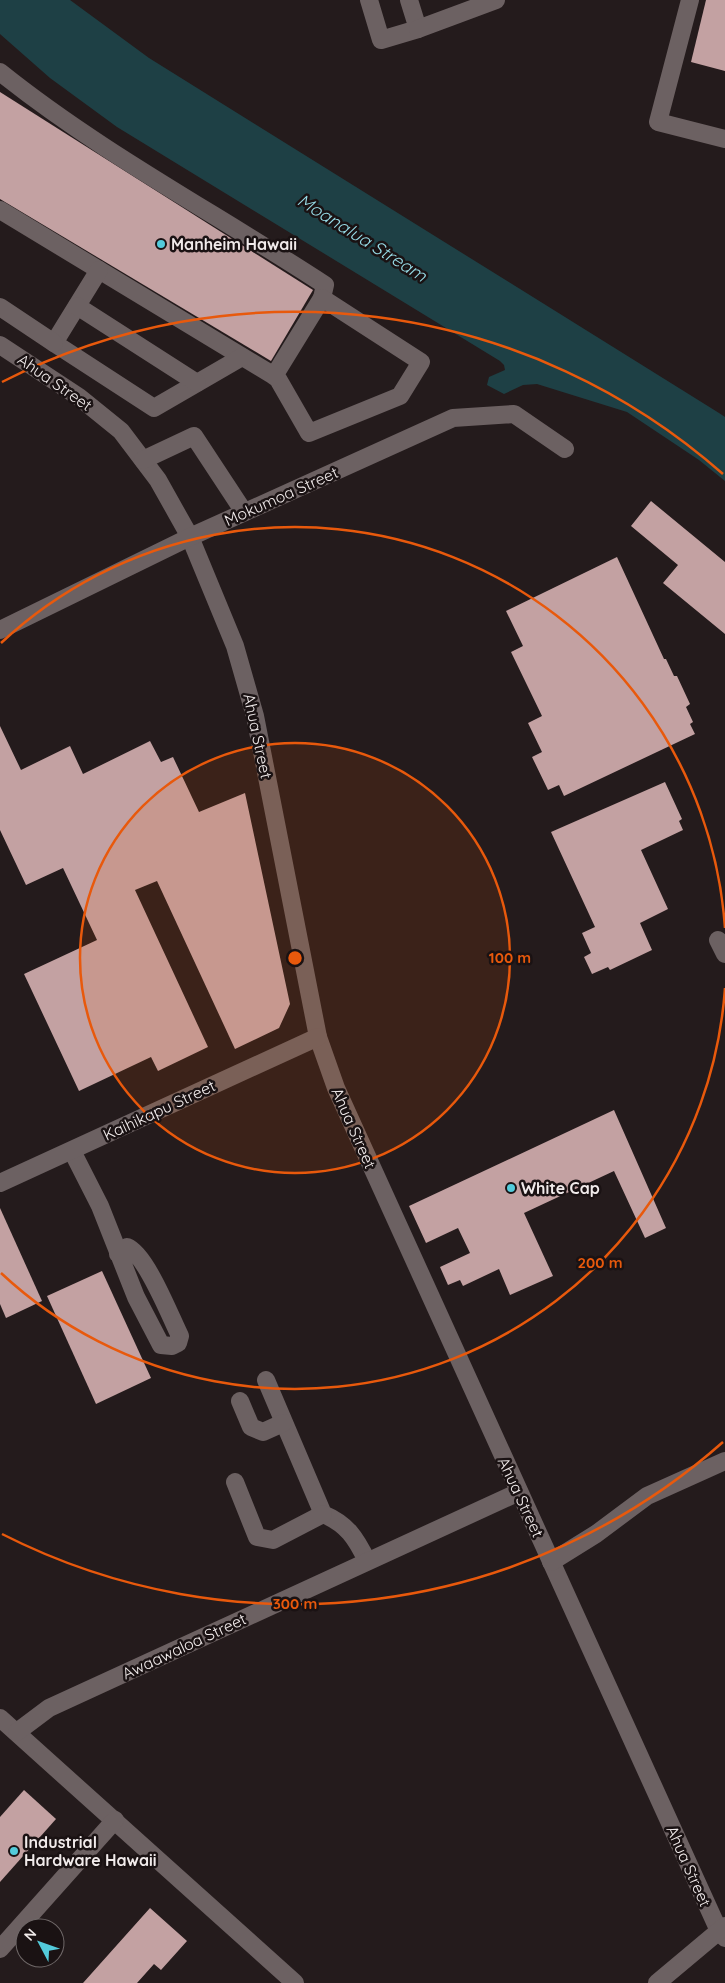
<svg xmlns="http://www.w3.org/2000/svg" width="725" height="1983" font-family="Quicksand,sans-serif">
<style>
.water{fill:#1e4045}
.building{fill:#c3a1a2}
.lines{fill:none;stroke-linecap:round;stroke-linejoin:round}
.minor{stroke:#6c6162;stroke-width:18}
.ring{fill:none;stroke:#e8590c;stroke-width:2.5}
.poi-dot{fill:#53cbdb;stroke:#1a1213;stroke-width:2}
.labels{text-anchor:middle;stroke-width:5;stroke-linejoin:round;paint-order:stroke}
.poi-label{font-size:16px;font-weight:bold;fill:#f1ebeb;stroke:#1a1213;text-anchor:start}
.street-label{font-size:16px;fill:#f1ebeb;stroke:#1a1213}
.water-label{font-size:18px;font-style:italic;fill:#96dbe6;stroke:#1a1213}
.centre{fill:#e8590c;stroke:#1a1213;stroke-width:2.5}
.ring-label{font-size:15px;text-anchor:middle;font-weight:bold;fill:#e8590c;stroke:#1a1213;stroke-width:5;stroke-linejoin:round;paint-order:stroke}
</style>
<rect width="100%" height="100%" fill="#241b1c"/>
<polygon class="water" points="0,0 70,0 149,58 719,413 725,417 725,481 699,460 627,412 537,384 523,385 504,394 487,385 489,377 505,370 504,365 500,361 117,127 50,78 0,34"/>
<g class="building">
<polygon points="706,0 725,0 725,71 691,62"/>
<polygon points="0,92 313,290 271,361 0,199"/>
<polygon points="651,501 725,562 725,634 663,583 678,565 631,526"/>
<polygon points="617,557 664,659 666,659 674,676 677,676 690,704 686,707 693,722 690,724 695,734 564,796 559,785 548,790 532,757 542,752 528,723 542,716 511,652 523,646 506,611"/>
<polygon points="0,726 21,770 70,746 83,774 150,741 161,762 173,757 199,812 245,793 290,1004 279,1028 235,1049 157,881 135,890 208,1047 158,1071 151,1057 79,1091 24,974 97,940 63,868 26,885 0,830"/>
<polygon points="665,782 682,819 679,821 683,830 641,850 668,909 640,923 652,950 610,970 608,967 592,974 584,957 591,953 582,933 595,927 551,832"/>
<polygon points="614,1110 666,1228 645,1238 614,1171 524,1213 553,1276 510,1295 499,1269 463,1286 460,1280 448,1285 440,1267 470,1253 458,1228 426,1243 409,1206"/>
<polygon points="0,1208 42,1301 6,1318 0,1304"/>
<polygon points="102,1271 151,1378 96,1404 47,1296"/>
<polygon points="24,1790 56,1819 0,1882 0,1817"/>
<polygon points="150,1908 187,1941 161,1970 154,1964 137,1983 83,1983"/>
</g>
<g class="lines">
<g class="minor">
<polyline points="369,0 381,40 418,29 409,0"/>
<polyline points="690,0 658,122 725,139"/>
<polyline points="418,29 496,0"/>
<path d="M0 72C101 153 217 214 325 285L322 298"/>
<polyline points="0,210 271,374 278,379 309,433 400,396 421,362 322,298 274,376"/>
<polyline points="99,270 54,343 154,408 242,357"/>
<polyline points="77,306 197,383"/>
<polyline points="0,307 54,343"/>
<polyline points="0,345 79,397 121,431 158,480 190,537 235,646 255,716 318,1037 336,1088 719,1931 725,1938"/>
<polyline points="143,460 194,436 244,512"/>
<polyline points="0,630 190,537 453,418 514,414 565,449"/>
<polyline points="718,940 725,954"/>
<path d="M72 1151 100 1206 136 1297 161 1345 172 1346 178 1343 180 1336C170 1316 146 1254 127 1247L118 1254"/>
<polyline points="0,1183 318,1037"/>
<path d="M266 1380 323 1514C347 1524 356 1538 367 1561"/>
<polyline points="240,1401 251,1427 263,1432 283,1423"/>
<polyline points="235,1482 257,1537 273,1540 323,1514"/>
<polyline points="551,1562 596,1534 647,1496 725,1461"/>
<polyline points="0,1718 295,1983"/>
<polyline points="17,1732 49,1708 519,1492"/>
<polyline points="0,1949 115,1820"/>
<polyline points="657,1983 725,1926"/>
</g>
</g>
<circle cx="295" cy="958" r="215" fill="#e8590c" fill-opacity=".12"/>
<g class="ring">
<circle cx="295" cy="958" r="215"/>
<path d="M725 988A431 431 0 0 1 1 1273M1 643A431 431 0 0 1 725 928"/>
<path d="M723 1442A646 646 0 0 1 2 1534M2 382A646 646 0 0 1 723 474"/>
</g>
<g class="poi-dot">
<circle cx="161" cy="244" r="5"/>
<circle cx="511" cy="1188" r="5"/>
<circle cx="14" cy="1851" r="5"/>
</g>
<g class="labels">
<g class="poi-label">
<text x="171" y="250">Manheim Hawaii</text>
<text x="521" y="1194">White Cap</text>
<text x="24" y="1848">Industrial<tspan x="24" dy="18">Hardware Hawaii</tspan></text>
</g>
<g class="street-label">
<text transform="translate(55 382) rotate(35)" y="6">Ahua Street</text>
<text transform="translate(281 496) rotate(-24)" y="6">Mokumoa Street</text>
<text transform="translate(258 736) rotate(78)" y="6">Ahua Street</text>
<text transform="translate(159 1110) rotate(-25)" y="6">Kaihikapu Street</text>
<text transform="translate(354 1128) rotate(66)" y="6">Ahua Street</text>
<text transform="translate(521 1497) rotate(65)" y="6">Ahua Street</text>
<text transform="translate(184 1646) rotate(-25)" y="6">Awaawaloa Street</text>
<text transform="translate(689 1866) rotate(66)" y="6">Ahua Street</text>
</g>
<g class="water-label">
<text transform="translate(362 238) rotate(32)" y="6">Moanalua Stream</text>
</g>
</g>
<circle cx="295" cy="958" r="8" class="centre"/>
<g class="ring-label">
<text x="510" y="963">100 m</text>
<text x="600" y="1268">200 m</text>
<text x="295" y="1609">300 m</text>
</g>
<g transform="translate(40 1943) rotate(311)"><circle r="24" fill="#1a1213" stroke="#706969"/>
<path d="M0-4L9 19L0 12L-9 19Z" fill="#53cbdb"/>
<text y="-8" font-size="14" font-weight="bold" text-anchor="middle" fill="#f1ebeb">N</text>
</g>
</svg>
